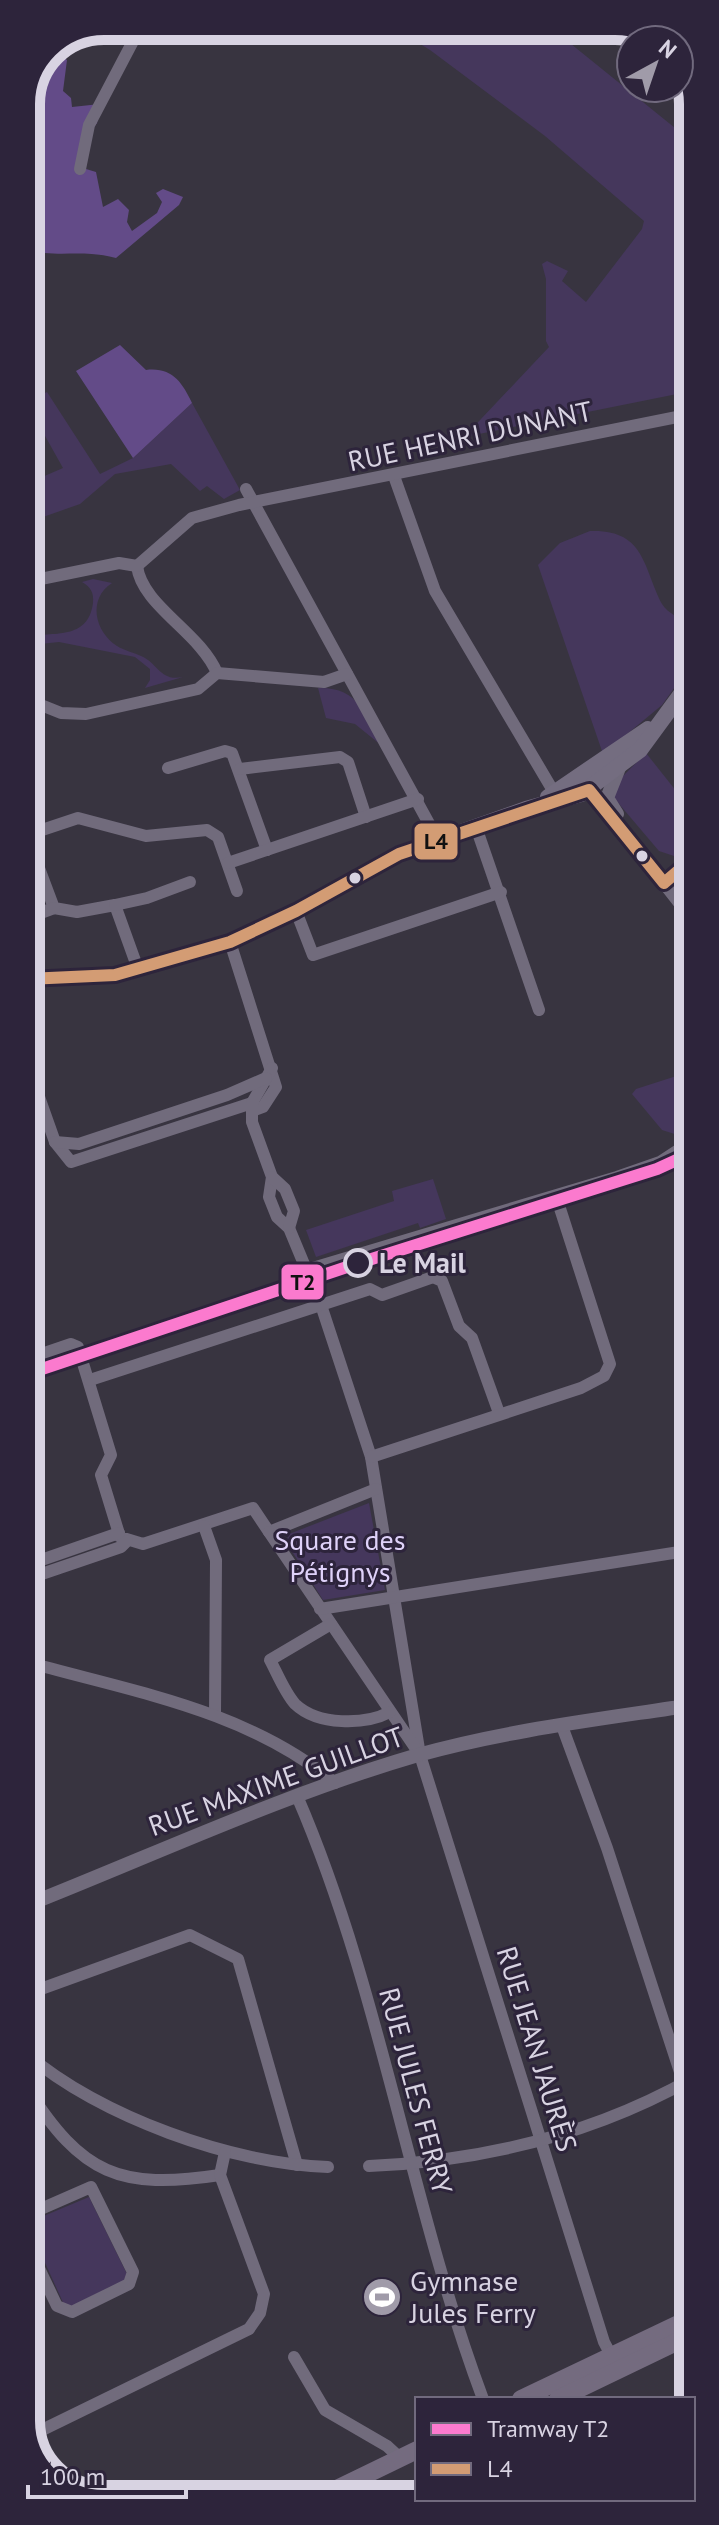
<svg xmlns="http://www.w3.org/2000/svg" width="719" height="2525" font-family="'PT Sans',sans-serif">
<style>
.green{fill:#45375c}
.forest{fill:#634b88}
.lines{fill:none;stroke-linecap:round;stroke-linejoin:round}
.minor{stroke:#716b7c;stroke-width:12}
.tertiary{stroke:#716b7c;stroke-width:14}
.secondary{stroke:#746d80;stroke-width:16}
.primary{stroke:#746b7f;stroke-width:18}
.bus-1-casing{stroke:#2d243b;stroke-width:18}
.bus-1{stroke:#d39c74;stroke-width:12}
.tram-1-casing{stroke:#2d243b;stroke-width:18}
.tram-1{stroke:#fb7ace;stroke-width:12}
.bus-dot{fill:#d8d3e2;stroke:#2d243b;stroke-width:3}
.stop-dot{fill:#2d243b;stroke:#d8d3e2;stroke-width:4}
.labels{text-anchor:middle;stroke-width:6;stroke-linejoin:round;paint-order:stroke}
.street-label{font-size:28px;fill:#d8d3e2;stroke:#2d243b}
.stop-label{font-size:28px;font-weight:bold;fill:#d8d3e2;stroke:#2d243b;text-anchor:start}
.park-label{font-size:28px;fill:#dfd2f9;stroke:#2d243b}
.poi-label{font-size:28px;fill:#d8d3e2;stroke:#2d243b;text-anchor:start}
.rim{fill:none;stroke:#d8d3e2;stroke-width:10}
.line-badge{stroke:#2d243b;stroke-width:3}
.pale-badge-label{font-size:22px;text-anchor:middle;font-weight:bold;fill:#111}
</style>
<rect width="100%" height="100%" fill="#383440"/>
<g class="green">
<polygon points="391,26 550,27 680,132 691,118 692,391 464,437 549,347 546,341 546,279 542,264 547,261 568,271 562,281 586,302 642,229 644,221 545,136 430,50"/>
<polygon points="47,392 100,474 133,458 192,403 240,490 224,499 207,486 200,491 171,464 115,474 80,504 26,523 26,484 63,468 26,402"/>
<path d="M590 531C645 529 643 567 662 604 667 613 683 620 692 626V663L662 705 603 754 538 565 560 543Z"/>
<path d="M93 579 112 583C87 599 95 632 117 646 125 651 133 652 141 656 158 663 160 682 183 677L145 688 150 680V669L135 657 59 642 40 644 26 652V637C53 631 88 641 93 603 94 593 91 587 82 582Z"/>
<path d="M318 688C359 687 364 713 381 745L355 724 326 718Z"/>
<polygon points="646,753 692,811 692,845 674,856 659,851 614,798 615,784"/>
<polygon points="692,1071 692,1130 684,1137 662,1130 632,1094 636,1089"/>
<polygon points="433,1179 446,1219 420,1228 418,1223 316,1257 306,1230 394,1201 392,1191"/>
<polygon points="369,1503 385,1590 323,1600 286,1542 289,1534"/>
<polygon points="89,2197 129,2278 66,2309 27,2223"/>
</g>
<g class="forest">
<path d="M51 48 67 60 63 91 71 98 72 107 100 104 97 123 80 145 86 169 96 172 103 207 118 199 129 210 127 222 132 231 157 213 162 202 156 193 163 189 183 197 179 205 116 258C83 249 58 258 26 250V103Z"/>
<path d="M120 345 146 370C172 367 182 382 192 403L133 458 76 371Z"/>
</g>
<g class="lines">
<g class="minor">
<polyline points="80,169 89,125 141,26"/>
<polyline points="394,476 435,591 555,794"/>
<polyline points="246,489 438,840"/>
<path d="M137 566C142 606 200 632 217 673"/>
<polyline points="26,582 119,563 137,566 192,518 239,505 677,417 692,426"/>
<polyline points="26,699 61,713 86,714 198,689 217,673 324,682 347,674"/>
<polyline points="168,768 225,751 232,753 267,850"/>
<polyline points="240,769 340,757 348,762 366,817"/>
<polyline points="476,827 539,1010"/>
<polyline points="27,835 78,818 146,836 207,830 218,837 237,891"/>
<polyline points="27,836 54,908 77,912 115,905 138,969"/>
<polyline points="228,863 418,799"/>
<polyline points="664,883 692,859"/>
<polyline points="115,905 147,898 190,882"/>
<polyline points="296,911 313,955 501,892"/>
<polyline points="27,918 54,908"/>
<polyline points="230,942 276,1087 263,1107 255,1110"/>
<polyline points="27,1063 55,1142 71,1162 252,1103"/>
<polyline points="272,1068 252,1103 252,1122 272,1177 269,1197 277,1217 289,1228 321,1305 371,1457 420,1755 604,2342 612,2357"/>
<polyline points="55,1142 79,1144 227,1095 266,1078"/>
<polyline points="272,1177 285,1189 294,1211 289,1228"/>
<polyline points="306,1270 617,1177 660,1162 692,1141"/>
<polyline points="27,1359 71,1344 78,1347 111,1455 101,1475 120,1537 143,1544 253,1508 269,1532 376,1489"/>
<polyline points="90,1380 370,1289 382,1295 433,1277 442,1281 459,1326 472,1338 499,1413"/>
<polyline points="371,1457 581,1388 604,1376 610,1364 556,1196"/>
<polyline points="204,1526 216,1560 215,1714"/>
<polyline points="269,1532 418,1752"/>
<polyline points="27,1565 119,1533"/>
<polyline points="27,1579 121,1547 127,1541"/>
<polyline points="320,1609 692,1550"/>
<path d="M331 1624 270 1660C277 1673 285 1693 295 1704 318 1726 365 1725 390 1712"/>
<path d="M27 1662C134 1692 247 1710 335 1783"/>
<polyline points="562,1726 607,1848 693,2112"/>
<path d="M297 1796C381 1990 409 2201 483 2399"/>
<polyline points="27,1994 190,1935 238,1959 297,2165"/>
<path d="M27 2054C98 2116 235 2165 328 2167"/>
<path d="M27 2088C82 2175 120 2190 220 2175"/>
<path d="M369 2166C484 2161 592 2135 693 2078"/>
<polyline points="27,2215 91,2187 133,2272 129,2284 72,2312 57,2306 27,2243"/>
<polyline points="294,2357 325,2410 387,2446 400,2458"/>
<polyline points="28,2428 40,2431 249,2329 260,2313 264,2294 220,2175 225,2152"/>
</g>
<g class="tertiary">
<polyline points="584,780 692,918"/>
<polyline points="617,814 607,798 619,768"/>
<path d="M27 1905C156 1854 284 1794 418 1755 507 1730 602 1719 693 1705"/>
</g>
<g class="secondary">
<polyline points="548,797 648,729"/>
<polyline points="27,979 115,975 230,942 296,911 399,854 526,809 581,794 640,750 692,679"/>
</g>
<g class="primary">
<polyline points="521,2399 693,2317"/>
<polyline points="558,2399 693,2334"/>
<polyline points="318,2498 417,2450"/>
</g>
<g class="bus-1-casing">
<polyline id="bus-1" points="27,979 115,975 230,942 296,911 399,854 589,790 664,883 692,859"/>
</g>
<use href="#bus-1" class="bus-1"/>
<g class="tram-1-casing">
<polyline id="tram-1" points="27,1374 359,1263 657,1169 692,1153"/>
</g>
<use href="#tram-1" class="tram-1"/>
</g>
<defs>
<g id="stadium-disc" transform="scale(2)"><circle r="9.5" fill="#a09ba9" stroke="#2d243b"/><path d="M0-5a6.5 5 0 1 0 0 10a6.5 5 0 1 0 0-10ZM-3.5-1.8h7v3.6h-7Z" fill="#fff"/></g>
</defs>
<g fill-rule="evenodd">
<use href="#stadium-disc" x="382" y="2297"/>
</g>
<g class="bus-dot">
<circle cx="642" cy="856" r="7"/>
<circle cx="355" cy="878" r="7"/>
</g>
<circle class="stop-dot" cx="358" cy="1263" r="13"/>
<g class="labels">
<g class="street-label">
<text transform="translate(470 436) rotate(-12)" y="10">RUE HENRI DUNANT</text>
<text transform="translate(276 1781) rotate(-20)" y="10">RUE MAXIME GUILLOT</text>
<text transform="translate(537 2049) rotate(73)" y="10">RUE JEAN JAURÈS</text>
<text transform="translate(416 2091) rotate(75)" y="10">RUE JULES FERRY</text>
</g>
<g class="stop-label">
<text x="379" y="1273">Le Mail</text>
</g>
<g class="park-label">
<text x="340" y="1550">Square des<tspan x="340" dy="32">Pétignys</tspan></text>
</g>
<g class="poi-label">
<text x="410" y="2291">Gymnase<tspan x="410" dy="32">Jules Ferry</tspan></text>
</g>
</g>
<path d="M0 0H719V2525H0ZM104 40H615A64 64 0 0 1 679 104V2421A64 64 0 0 1 615 2485H104A64 64 0 0 1 40 2421V104A64 64 0 0 1 104 40Z" fill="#2d243b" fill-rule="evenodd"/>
<path class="rim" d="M104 40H615A64 64 0 0 1 679 104V2421A64 64 0 0 1 615 2485H104A64 64 0 0 1 40 2421V104A64 64 0 0 1 104 40Z"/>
<g class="line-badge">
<rect x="413" y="822" width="46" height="39" rx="8" fill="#d39c74"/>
<rect x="280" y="1263" width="45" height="38" rx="8" fill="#fb7ace"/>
</g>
<g class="pale-badge-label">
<text x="436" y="849">L4</text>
<text x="303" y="1290">T2</text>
</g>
<rect x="415" y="2397" width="280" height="104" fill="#2d243b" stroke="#716a7e" stroke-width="2"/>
<rect x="431" y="2423" width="40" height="12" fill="#fb7ace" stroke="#716a7e" stroke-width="2"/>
<text x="487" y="2437" font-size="24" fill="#d8d3e2">Tramway T2</text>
<rect x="431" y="2463" width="40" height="12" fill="#d39c74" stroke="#716a7e" stroke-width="2"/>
<text x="487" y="2477" font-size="24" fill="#d8d3e2">L4</text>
<g transform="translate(655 64) rotate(40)"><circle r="38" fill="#2d243b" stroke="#716a7e" stroke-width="2"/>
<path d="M0-6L14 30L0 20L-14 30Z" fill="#a09ba9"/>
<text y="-12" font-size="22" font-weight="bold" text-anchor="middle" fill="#d8d3e2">N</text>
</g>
<path d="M28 2485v12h158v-12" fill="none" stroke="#d8d3e2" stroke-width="4"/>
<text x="40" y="2485" font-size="24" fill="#d8d3e2" stroke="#2d243b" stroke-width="6" paint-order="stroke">100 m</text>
</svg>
